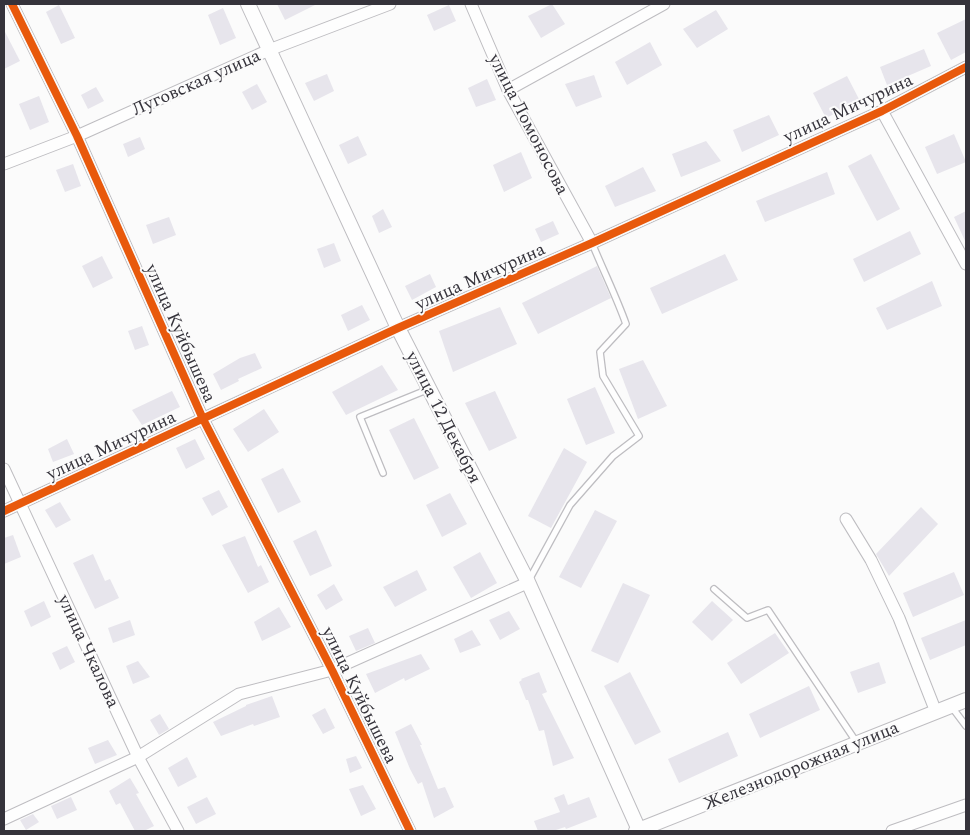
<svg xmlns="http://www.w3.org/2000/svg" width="970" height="835" font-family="Spectral,serif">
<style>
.building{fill:#e7e5ec}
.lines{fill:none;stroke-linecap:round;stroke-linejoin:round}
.service-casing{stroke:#bebdc1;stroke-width:8}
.minor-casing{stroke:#bebdc1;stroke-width:13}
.tertiary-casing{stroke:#bebdc1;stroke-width:16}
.service{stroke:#fefefe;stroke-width:5.5}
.minor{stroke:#fefefe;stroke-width:11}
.tertiary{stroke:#fefefe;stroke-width:14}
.cycleway-casing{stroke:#fbfbfb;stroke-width:11}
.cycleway{stroke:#e8590c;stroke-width:8}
.labels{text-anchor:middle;stroke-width:4;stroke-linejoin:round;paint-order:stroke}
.street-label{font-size:18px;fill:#35333b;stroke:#fbfbfb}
</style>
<rect width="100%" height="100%" fill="#fbfbfb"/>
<g class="building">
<polygon points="277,4 317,4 285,20"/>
<polygon points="552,4 565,24 541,38 528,16"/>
<polygon points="59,5 75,38 61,44 46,12"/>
<polygon points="449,5 456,21 434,31 427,15"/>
<polygon points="223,8 236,38 220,45 208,15"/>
<polygon points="716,10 728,29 697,48 683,29"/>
<polygon points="966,19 966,52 951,60 937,33"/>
<polygon points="4,30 20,61 4,69"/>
<polygon points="650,42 662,65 627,85 615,62"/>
<polygon points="924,49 931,66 887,85 880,67"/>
<polygon points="327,74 334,91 314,101 305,83"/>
<polygon points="594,75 602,97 576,107 565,84"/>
<polygon points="847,76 860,101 826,118 813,93"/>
<polygon points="487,79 496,100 476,107 468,88"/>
<polygon points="257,84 267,102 252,110 242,92"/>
<polygon points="96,87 104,101 88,109 81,95"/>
<polygon points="39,96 49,122 30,130 19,104"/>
<polygon points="769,115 779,135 742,152 733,130"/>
<polygon points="954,134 966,162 937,174 925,147"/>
<polygon points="358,136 367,155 348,164 339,145"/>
<polygon points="140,137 145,149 128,157 123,144"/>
<polygon points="706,141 721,161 681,177 672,154"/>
<polygon points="521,152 532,178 504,192 493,165"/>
<polygon points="871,154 900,209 877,221 848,166"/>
<polygon points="73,164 81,186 65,192 56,170"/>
<polygon points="643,167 656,191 615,207 605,186"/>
<polygon points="827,172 835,194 765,222 756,201"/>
<polygon points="383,209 392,227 379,233 372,216"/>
<polygon points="966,211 966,243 954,217"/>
<polygon points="169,217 176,235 153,244 146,225"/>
<polygon points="553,221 559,234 541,242 535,229"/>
<polygon points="910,231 921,254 864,282 853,259"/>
<polygon points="334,243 341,261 324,268 317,249"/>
<polygon points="725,254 738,280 662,314 650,288"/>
<polygon points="102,256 113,278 93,288 82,266"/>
<polygon points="597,266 611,298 538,334 522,303"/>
<polygon points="430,274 436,287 412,300 405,286"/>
<polygon points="932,281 942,306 887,330 876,308"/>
<polygon points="362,305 370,320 348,331 341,315"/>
<polygon points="500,307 517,344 453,372 439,331"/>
<polygon points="142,326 149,345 135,350 128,331"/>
<polygon points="255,353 262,368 238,379 239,381 221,390 213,374 240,358"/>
<polygon points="643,360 667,406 638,419 619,369"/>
<polygon points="382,365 398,390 346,415 332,392"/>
<polygon points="595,387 615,433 586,445 567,399"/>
<polygon points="172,391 180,407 142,425 132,410"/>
<polygon points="495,391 517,438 489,451 465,403"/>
<polygon points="264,409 279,432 248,452 233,429"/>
<polygon points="414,418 439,468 414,480 389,430"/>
<polygon points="67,439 74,454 53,462 48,449"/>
<polygon points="195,439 205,459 186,469 176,448"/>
<polygon points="564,448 587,462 551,528 528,516"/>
<polygon points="283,468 301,502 278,513 261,479"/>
<polygon points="219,490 228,507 212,516 202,498"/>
<polygon points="450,493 467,524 442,537 426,505"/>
<polygon points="60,502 71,520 56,528 45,510"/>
<polygon points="921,507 938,524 889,576 876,554"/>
<polygon points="595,510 617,521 581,588 559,577"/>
<polygon points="316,530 332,566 310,576 293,541"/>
<polygon points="13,535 21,557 4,564 4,538"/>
<polygon points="245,536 258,567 261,565 269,582 248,593 222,545"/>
<polygon points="480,552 497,583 471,598 453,567"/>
<polygon points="93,554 105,581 110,579 119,598 95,609 73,563"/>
<polygon points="417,570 427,590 395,607 383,587"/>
<polygon points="954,572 964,595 913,617 903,593"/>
<polygon points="623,583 650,595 618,663 591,651"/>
<polygon points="334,584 343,600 326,610 317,595"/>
<polygon points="44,601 51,617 31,627 24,611"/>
<polygon points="712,601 733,620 712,641 692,622"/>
<polygon points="279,607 291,627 262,641 254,622"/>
<polygon points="509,611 520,629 500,640 489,620"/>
<polygon points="130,620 135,635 113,643 108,628"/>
<polygon points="966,620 966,645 930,660 921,638"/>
<polygon points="368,628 375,643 356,651 349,636"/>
<polygon points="472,630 481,645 460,653 454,639"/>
<polygon points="775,633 789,653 741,684 727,663"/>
<polygon points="67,646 75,662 60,670 52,653"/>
<polygon points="421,654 430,669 405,681 404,678 375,693 366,674"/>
<polygon points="138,661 150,677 133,684 126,666"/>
<polygon points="879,662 886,683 858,693 850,672"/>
<polygon points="539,672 547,692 542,694 574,758 553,766 544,730 539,731 528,700 526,700 519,682 522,680 521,679"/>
<polygon points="630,672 661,732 635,745 604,686"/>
<polygon points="809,686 820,710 760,738 749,714"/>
<polygon points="272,696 280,717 254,726 253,724 221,736 213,722 246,706 246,705"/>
<polygon points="325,708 335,728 323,734 312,715"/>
<polygon points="160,714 169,729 159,735 150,720"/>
<polygon points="411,724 422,745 420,745 438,789 445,787 454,807 434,818 422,782 418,784 410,769 395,732"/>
<polygon points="728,732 738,756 679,783 668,759"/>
<polygon points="108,740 117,755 95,764 88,748"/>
<polygon points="356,756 362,768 350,773 346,759"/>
<polygon points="187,757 197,777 178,787 168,768"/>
<polygon points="130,778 139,793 136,794 154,826 144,831 135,831 120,803 116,805 109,791"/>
<polygon points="363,785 376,809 361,816 349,789"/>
<polygon points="564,794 568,805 589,797 597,817 566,829 565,827 553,831 538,831 534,821 560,812 554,798"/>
<polygon points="71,797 77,810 57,819 51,806"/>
<polygon points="207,797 216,814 196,824 187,807"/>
<polygon points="33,814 39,822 26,830 20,820"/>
</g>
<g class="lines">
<g class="service-casing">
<g id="service">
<polyline points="383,473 360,417 429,389"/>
<path d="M529 580 570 505 613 456 639 436 603 376 600 352 626 324C616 296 603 270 592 243"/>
<polyline points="714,589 747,618 768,610 857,743"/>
<polyline points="951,706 966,726"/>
</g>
</g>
<g class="minor-casing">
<g id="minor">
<polyline points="12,4 77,136 203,419 332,670 410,831"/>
<polyline points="471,4 508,90 592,243"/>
<polyline points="508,90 664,4"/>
<polyline points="882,111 966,264"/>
<polyline points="4,164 77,136 269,50 390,4"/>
<polyline points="4,469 138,757 178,831"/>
<polyline points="4,511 398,328 592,243 882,111 966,67"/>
<polyline points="846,519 871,560 899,618 936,712"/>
<polyline points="4,819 138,757 239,694 332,670 527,583"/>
<polyline points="892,831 966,805"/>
</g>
</g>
<g class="tertiary-casing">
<g id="tertiary">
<polyline points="248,4 398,328 528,582 639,830"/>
<polyline points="636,831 966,700"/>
</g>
</g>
<use href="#service" class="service"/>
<use href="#minor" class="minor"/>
<use href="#tertiary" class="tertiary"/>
<g class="cycleway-casing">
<g id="cycleway">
<polyline points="12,4 77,136 203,419 332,670 410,831"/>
<polyline points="4,511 398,328 592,243 882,111 966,67"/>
</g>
</g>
<use href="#cycleway" class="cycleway"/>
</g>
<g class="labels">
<g class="street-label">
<text transform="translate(196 82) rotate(-24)" y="6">Луговская улица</text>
<text transform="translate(848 108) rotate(-25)" y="6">улица Мичурина</text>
<text transform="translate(529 124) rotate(63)" y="6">улица Ломоносова</text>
<text transform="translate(480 276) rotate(-24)" y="6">улица Мичурина</text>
<text transform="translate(181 333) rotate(66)" y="6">улица Куйбышева</text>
<text transform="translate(444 417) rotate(63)" y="6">улица 12 Декабря</text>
<text transform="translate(111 445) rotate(-25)" y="6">улица Мичурина</text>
<text transform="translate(89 651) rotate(65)" y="6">улица Чкалова</text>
<text transform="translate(360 695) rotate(64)" y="6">улица Куйбышева</text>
<text transform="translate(801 765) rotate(-22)" y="6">Железнодорожная улица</text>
</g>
</g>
<rect width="970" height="835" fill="none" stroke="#35333b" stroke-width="10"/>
</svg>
